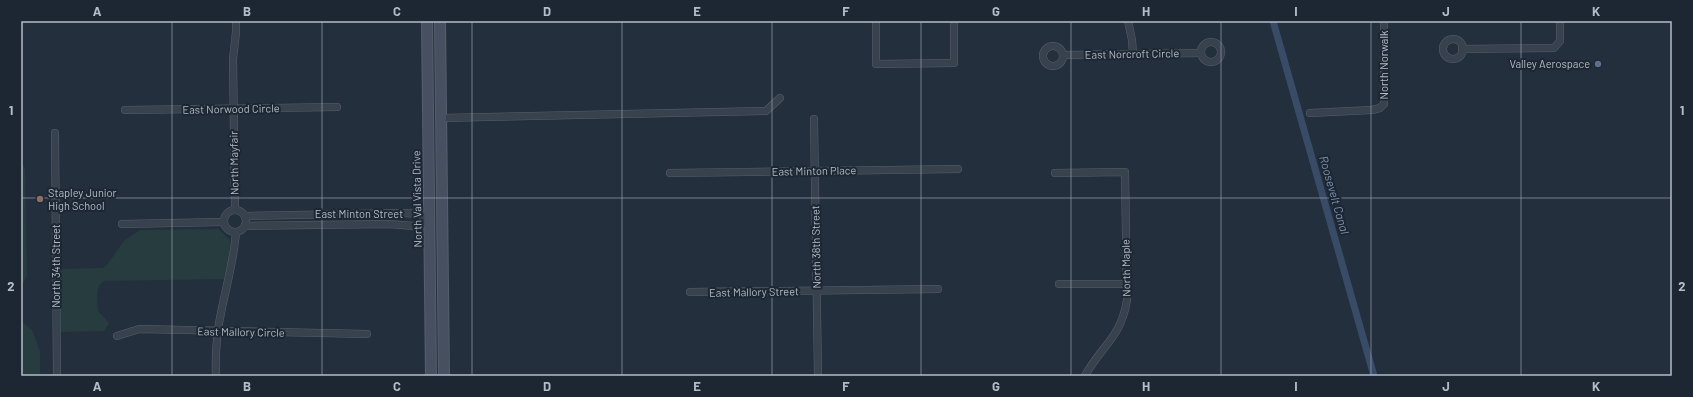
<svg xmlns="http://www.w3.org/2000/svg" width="1693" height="397" font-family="Barlow,sans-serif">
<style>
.green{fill:#263c3f}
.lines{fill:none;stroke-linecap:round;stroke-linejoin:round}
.canal{stroke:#394c67;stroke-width:7}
.minor-casing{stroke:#565f6c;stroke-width:8}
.secondary-casing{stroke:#565f6c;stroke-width:12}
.minor{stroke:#38414e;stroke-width:7}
.secondary{stroke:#465061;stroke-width:10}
.grid{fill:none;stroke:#b4bcc9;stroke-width:1;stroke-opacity:0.55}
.service-dot{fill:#5c6f8a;stroke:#1d2633;stroke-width:1.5}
.education-dot{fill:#8d6e63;stroke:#1d2633;stroke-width:1.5}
.labels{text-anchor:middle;stroke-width:4;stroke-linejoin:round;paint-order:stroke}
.street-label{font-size:11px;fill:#b4bcc9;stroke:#1d2633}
.poi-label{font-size:11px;fill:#b4bcc9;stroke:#1d2633;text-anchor:end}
.water-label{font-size:12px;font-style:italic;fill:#7c92b1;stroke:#1d2633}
.neatline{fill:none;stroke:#b4bcc9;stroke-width:1.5}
.grid-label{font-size:13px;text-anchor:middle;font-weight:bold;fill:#b4bcc9}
</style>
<rect width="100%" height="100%" fill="#242f3e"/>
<g class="green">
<polygon points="21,161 25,169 27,276 21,287"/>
<path d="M218 229 230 240 229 261 224 279 104 281C94 287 98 300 98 311L109 323 104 331 60 332 59 269 103 268 107 265 124 241 140 230Z"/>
<polygon points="21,321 32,330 40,351 40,376 21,376"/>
</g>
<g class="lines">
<polyline class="canal" points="1273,21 1374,376"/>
<g class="minor-casing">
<g id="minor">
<polyline points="876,21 876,64 954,63 954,21"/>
<polyline points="1128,21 1132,40 1133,54"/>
<circle cx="1453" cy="49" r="10"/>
<circle cx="1211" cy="52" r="10"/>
<circle cx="1053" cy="56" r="10"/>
<polyline points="1462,49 1554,48 1560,41 1560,21"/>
<polyline points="1063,55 1201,53"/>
<polyline points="125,110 337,107"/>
<polyline points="1310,113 1372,110 1380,108 1384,104 1384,21"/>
<polyline points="441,118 766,111 780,98"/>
<polyline points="814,119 818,376"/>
<polyline points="55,133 57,376"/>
<polyline points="670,173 958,169"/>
<path d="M1055 173 1125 172 1127 300C1121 338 1101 346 1085 376"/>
<circle cx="235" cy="221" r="11"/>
<polyline points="235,210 233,59 236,32 236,21"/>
<polyline points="245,216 404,213 419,214 429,219"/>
<polyline points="122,224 223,222"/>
<polyline points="245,226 388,224 415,226 429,219"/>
<polyline points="1059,284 1127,284"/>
<polyline points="690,292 938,289"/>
<polyline points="117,336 139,329 367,334"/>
<path d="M216 376C215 353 217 330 222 308 227 283 234 259 236 232"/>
</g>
</g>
<g class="secondary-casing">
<g id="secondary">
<polyline points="427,21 431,376"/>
<polyline points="440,21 444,376"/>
</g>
</g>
<use href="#minor" class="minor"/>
<use href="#secondary" class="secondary"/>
</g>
<path class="grid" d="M172 21V376M322 21V376M472 21V376M622 21V376M772 21V376M921 21V376M1071 21V376M1221 21V376M1371 21V376M1521 21V376M21 198H1672"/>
<circle class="service-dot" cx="1598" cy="64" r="4"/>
<circle class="education-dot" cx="40" cy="199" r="4"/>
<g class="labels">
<g class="street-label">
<text transform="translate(1132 54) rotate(-1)" y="4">East Norcroft Circle</text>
<text transform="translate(1384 65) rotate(-90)" y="4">North Norwalk</text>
<text transform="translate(231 109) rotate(-1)" y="4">East Norwood Circle</text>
<text transform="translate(234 163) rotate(-91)" y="4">North Mayfair</text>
<text transform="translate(814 171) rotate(-1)" y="4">East Minton Place</text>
<text transform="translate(417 199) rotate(-91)" y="4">North Val Vista Drive</text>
<text x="359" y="218">East Minton Street</text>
<text transform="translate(816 247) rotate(-91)" y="4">North 38th Street</text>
<text transform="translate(56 266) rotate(-90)" y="4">North 34th Street</text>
<text transform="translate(1126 268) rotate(-91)" y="4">North Maple</text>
<text transform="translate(754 292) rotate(-1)" y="4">East Mallory Street</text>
<text transform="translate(241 332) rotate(1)" y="4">East Mallory Circle</text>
</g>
<g class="poi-label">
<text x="1590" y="68">Valley Aerospace</text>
<text x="48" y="197" text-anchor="start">Stapley Junior<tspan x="48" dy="13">High School</tspan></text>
</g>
<g class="water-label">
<text transform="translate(1334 195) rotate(74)" y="4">Roosevelt Canal</text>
</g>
</g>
<rect width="1693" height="397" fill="none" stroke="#1d2633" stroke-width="44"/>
<rect x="22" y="22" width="1649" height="353" class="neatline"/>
<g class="grid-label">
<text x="97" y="16">A</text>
<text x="247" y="16">B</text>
<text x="397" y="16">C</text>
<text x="547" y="16">D</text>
<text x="697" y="16">E</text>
<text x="846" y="16">F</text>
<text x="996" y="16">G</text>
<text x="1146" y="16">H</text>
<text x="1296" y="16">I</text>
<text x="1446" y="16">J</text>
<text x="1596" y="16">K</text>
<text x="11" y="115">1</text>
<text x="1682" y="115">1</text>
<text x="11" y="291">2</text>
<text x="1682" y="291">2</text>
<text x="97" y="391">A</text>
<text x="247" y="391">B</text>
<text x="397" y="391">C</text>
<text x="547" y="391">D</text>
<text x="697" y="391">E</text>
<text x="846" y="391">F</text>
<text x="996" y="391">G</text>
<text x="1146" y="391">H</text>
<text x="1296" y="391">I</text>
<text x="1446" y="391">J</text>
<text x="1596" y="391">K</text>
</g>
</svg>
